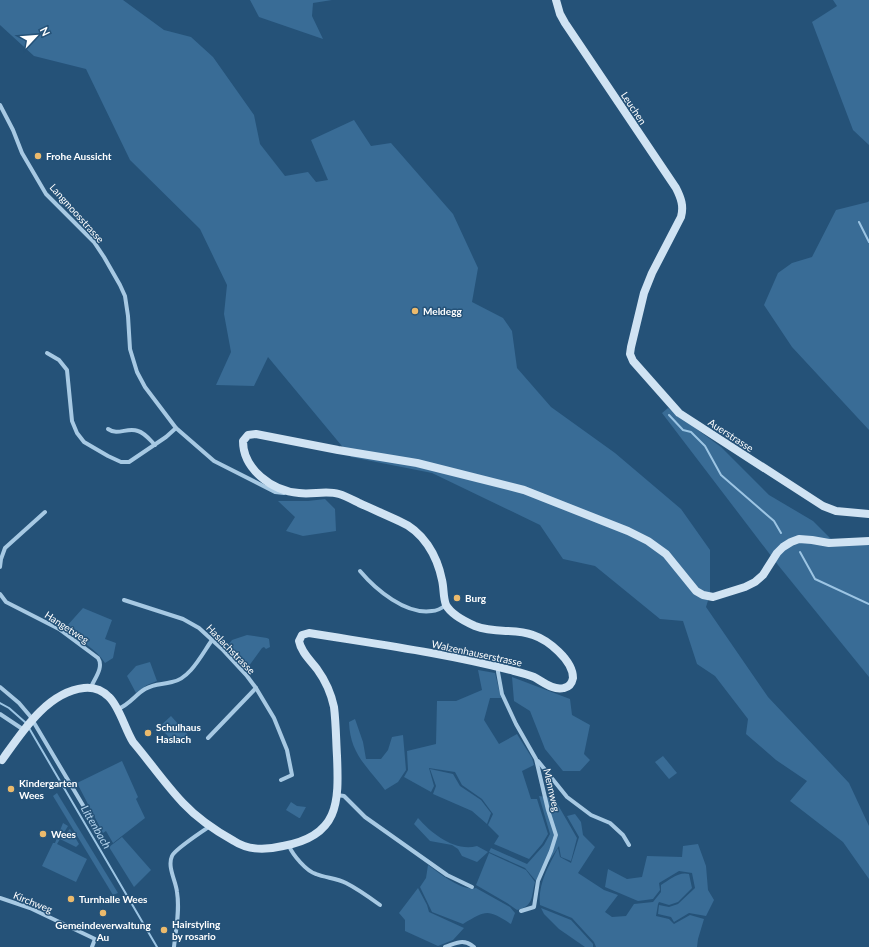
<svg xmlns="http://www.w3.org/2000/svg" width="869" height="947" font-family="Lato,sans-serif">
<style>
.green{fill:#396c96}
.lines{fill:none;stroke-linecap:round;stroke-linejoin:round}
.stream{stroke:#9cc5e4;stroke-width:2}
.street{stroke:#a7c9e3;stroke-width:4}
.secondary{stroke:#d0e3f3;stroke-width:8}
.poi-dot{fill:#ecba6c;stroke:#255278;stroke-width:1.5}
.labels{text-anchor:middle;stroke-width:3;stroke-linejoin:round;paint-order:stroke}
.street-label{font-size:10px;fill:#fff;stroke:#255278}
.poi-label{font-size:10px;font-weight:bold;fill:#fff;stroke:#255278;text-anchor:start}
.water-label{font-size:11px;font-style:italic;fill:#b2d2eb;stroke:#255278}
</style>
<rect width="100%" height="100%" fill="#255278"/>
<g class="green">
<polygon points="0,0 123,0 164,30 191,37 213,57 254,115 260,144 285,176 308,172 316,182 328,180 311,140 354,120 371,146 391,143 453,214 478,268 472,302 503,318 512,331 517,368 551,407 615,453 681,509 710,550 710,594 706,607 768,697 849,783 869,826 869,879 843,842 790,801 807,781 776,760 746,734 748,719 715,676 697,664 683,621 660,619 595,566 563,559 540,525 432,473 351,457 268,357 254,386 216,385 231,352 224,314 227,285 200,229 130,160 86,69 34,56 0,25"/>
<polygon points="250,0 332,0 313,3 312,16 323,39 259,17"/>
<polygon points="833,0 869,0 869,145 853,130 812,22 837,6"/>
<polygon points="869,201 869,430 792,347 764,305 778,273 792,263 812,257 836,210 868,202"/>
<polygon points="668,408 721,447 769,495 813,521 837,545 869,544 869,677 778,565 662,413"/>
<polygon points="325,499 335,509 336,531 303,536 286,531 295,517 278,501 308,501"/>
<path d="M83 608 112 620 105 639 116 643 113 658 105 663C96 649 81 641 68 633L66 629V627Z"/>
<polygon points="247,635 267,638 269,639 270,647 266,649 264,647 262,648 246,670 226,648 232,640"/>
<polygon points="150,662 157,681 147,685 136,693 127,676 136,666"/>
<polygon points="478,670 495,673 501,698 490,698 484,720 499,744 517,734 532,758 534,765 522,771 531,799 537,799 548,834 542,844 529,859 494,844 499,836 488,825 493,814 482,799 462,785 455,772 429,768 434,786 431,792 404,777 408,770 407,751 436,744 437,701 456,701 482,690"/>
<polygon points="512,677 570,699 572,715 590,725 584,754 590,760 580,771 563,771 545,749 530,711 514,701"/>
<polygon points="171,716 188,735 177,745 159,727"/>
<path d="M355 719 363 742 366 759H381L388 750 392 737 403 735 406 770 398 782 385 790C367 766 350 754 349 722Z"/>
<polygon points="663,756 677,773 669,779 655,762"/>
<polygon points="122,761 138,797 136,799 145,818 113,843 106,831 103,833 77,783"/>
<polygon points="430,769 453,774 460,786 481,800 491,813 487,824 472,811 433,794 436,786"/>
<polygon points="57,793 118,893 113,895 53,796"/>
<polygon points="539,796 554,798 577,838 571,861 561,857 559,846 536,881 525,868 489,852 491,848 527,864 544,845 550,834"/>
<polygon points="291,802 297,806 306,807 300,818 299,818 286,810"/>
<path d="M575 814 581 822 583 835 595 847 578 873 604 890 618 895 605 912 612 917 626 916 634 904 653 902 661 892V885C669 880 679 871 689 874L692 888 678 902 669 905 659 902 658 904 656 916 669 919 674 924 690 915 704 919 698 939 697 947H596L594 942 572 918 540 905C538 884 548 867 558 848L560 857 571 863 579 837 567 816Z"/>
<path d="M418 818C432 834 455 852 477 846L488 852 477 862 462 856 458 849 452 845 430 841 414 824Z"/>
<polygon points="63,823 68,826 60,839 70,829 79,844 76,847 60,839 57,844 87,859 76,882 42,866 53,843 55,843"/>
<polygon points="122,837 151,870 134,887 109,847"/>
<polygon points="698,844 706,866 708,890 714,900 706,916 689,913 674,922 671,917 658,914 659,905 669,907 678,904 695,888 692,873 679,871 659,883 660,890 653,899 638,901 605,887 608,869 627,879 642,877 647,856 682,857 683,846"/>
<path d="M489 853 526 870 535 882C531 897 534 906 517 910L507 903 476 885Z"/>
<path d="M428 865C439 873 463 892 476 888L510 907 515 913 511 924C487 909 487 910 463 924L432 912 420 887 426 878Z"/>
<polygon points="418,888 427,905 429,912 464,928 453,940 438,946 405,931 405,920 399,913"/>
<polygon points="541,908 571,920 593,944 593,947 585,947 559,929 544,914"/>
</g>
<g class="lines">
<g class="stream">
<polyline points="859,222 869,242"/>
<polyline points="669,415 683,430 691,432 705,446 721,475 774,521 781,533"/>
<polyline points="800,552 815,579 869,604"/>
<polyline points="0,703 9,708 26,723"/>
<polyline points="29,728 157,947"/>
</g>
<g class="street">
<polyline points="0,105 13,130 22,153 46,194 94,242 104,257 120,285 125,296 128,316 130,349 137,372 145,387 176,428 214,461 275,492 284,493 286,492"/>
<polyline points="47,353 59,360 67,370 72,421 77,433 84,442 108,456 121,462 129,462 166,437 176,428"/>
<path d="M108 429C118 436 127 427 138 431 145 433 150 440 155 445"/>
<polyline points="0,567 1,559 5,548 45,512"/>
<path d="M360 571C376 590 406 615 432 611 437 611 442 608 446 605"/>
<path d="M0 594 6 602 59 629 98 658C104 667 95 678 91 687"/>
<polyline points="124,600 183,619 199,628 222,649 247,676 256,688 274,718 287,750 292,775 281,780"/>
<polyline points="498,668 498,672 502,694 516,724 536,759 548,810 556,835 551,851 538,881 534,907 521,911"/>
<polyline points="0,687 19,703 30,716 84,807"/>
<path d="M118 709C130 704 135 695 145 689 156 683 161 685 172 682 190 679 202 654 212 640"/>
<polyline points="0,714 24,730"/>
<polyline points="208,738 256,688"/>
<polyline points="538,761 567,797 591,815 610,823 623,835 629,845"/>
<polyline points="337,795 344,796 365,817 447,875 472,887"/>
<path d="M289 846C293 855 306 871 316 874 326 878 336 878 346 883 358 889 369 897 380 905"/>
<polyline points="0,898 30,908 95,939 92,947"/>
<path d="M174 947C176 929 180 910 177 892 176 881 167 867 172 856 175 849 202 832 210 826"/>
<path d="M445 947C457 943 463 938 474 947"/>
</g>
<g class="secondary">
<path d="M556 0 560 14 565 23 676 188C681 198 684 206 681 217L652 273 644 293 631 347 630 354 633 361 679 413 823 506 836 511 869 514"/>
<path d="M2 760C22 732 47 692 84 688 93 687 102 690 109 697 119 706 125 729 133 742 150 762 165 784 183 803 197 818 216 831 234 841 249 851 266 850 283 846 339 836 339 803 337 756 336 740 336 723 334 707 331 693 325 680 317 669 310 660 301 652 299 641L302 635 309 633C376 644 444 653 510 670 518 672 527 674 534 677 543 682 554 691 564 688 569 687 572 683 573 678 573 660 548 640 533 635 515 628 495 634 475 626 466 622 451 614 446 605 443 597 444 588 442 580 437 555 423 531 399 521 386 515 372 509 359 503 353 500 346 496 339 494 326 490 312 495 299 493 272 491 243 469 243 441L248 435 256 434 338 450 417 463 524 490 628 531 648 541 666 554 696 591 703 595 713 597 745 587 755 582 763 575 777 553 783 547 791 542 799 539 812 540 829 543 869 541"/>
</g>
</g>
<g class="poi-dot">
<circle cx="38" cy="156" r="4"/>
<circle cx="415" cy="311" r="4"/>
<circle cx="457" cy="598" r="4"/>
<circle cx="148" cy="733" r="4"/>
<circle cx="11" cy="789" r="4"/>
<circle cx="43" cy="834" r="4"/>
<circle cx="71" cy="899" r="4"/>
<circle cx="103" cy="913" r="4"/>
<circle cx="164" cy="930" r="4"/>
</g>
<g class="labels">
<g class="street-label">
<text transform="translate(634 108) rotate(56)" y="4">Leuchen</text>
<text transform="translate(77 213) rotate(48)" y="4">Langmoosstrasse</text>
<text transform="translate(731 435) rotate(33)" y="4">Auerstrasse</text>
<text transform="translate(67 627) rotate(33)" y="4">Hangetweg</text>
<text transform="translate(231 649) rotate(46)" y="4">Haslachstrasse</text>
<text transform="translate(477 653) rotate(12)" y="4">Walzenhauserstrasse</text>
<text transform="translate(552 790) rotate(77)" y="4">Mennweg</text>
<text transform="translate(33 902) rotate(22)" y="4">Kirchweg</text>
</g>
<g class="poi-label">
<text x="46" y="160">Frohe Aussicht</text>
<text x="423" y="315">Meldegg</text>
<text x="465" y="602">Burg</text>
<text x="156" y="731">Schulhaus<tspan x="156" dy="12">Haslach</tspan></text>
<text x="19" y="787">Kindergarten<tspan x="19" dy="12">Wees</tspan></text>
<text x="51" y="838">Wees</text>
<text x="79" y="903">Turnhalle Wees</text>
<text x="172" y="928">Hairstyling<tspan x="172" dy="12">by rosario</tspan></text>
<text x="103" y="929" text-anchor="middle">Gemeindeverwaltung<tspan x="103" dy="12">Au</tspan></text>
</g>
<g class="water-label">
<text transform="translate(96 827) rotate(60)" y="4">Littenbach</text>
</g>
</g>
<g transform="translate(36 36) rotate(64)" stroke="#255278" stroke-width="3" paint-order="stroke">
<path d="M0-3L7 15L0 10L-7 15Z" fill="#ffffff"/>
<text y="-6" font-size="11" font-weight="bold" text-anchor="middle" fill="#ffffff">N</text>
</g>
</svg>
